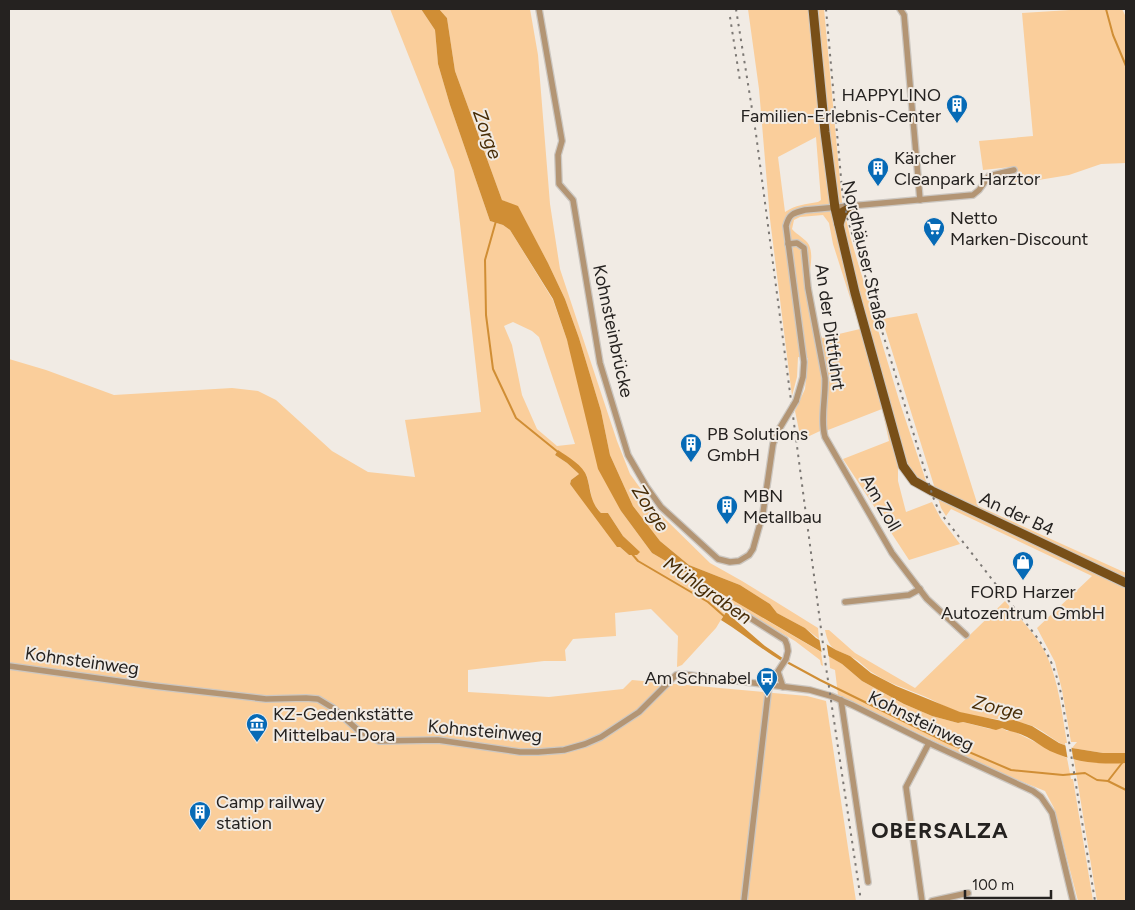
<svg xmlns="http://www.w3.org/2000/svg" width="1135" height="910" font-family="Figtree,sans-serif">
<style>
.green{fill:#face9b;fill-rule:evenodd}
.water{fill:#d08e35}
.pier{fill:#f1ebe4}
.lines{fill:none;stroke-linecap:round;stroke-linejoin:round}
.stream{stroke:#d08e35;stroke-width:2}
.street-casing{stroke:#ccc7c1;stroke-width:8}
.primary-casing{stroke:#ccc7c1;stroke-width:11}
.street{stroke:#b39574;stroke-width:5.5}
.primary{stroke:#784f18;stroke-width:9}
.rail{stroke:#7c7874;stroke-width:2;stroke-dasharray:2.5 5;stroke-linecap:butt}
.street-bridge-casing{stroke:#ccc7c1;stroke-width:8;stroke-linecap:butt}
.street-bridge{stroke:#b39574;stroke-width:5.5}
.labels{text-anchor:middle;stroke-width:4;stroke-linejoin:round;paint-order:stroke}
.poi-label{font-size:18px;fill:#252220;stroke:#f1ebe4;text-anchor:start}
.street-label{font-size:18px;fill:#252220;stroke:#f1ebe4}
.water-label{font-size:19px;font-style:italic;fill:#472c06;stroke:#f1ebe4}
.district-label{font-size:22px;font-weight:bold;letter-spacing:1px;fill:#252220;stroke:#f1ebe4}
</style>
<rect width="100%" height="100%" fill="#f1ebe4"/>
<g class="green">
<path d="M390 9H421L435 30 438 64 450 105 490 221 503 225 510 230 553 300 567 340 621 511 652 553 821 652 823 666 821 665 820 660 795 641 731 603 716 628 682 665 677 667 678 636 651 609 615 613 616 636 573 639 565 650 566 661H544L468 670V692L549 697 623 689 632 680 807 696 826 701 856 901H9V359L46 370 114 395 232 388 258 391 276 400 332 451 368 472 415 477 405 420 481 412 454 170ZM513 322 532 331 539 337 575 444 557 446 537 429 522 395 512 345 504 326ZM558 450 587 476 593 503 601 513H608L623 536 629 542V555L620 547 570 484 571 480 579 474 567 463 555 455Z"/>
<polygon points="439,9 530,9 538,55 550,204 560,269 617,441 630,474 656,510 710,563 742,581 818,628 819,639 805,628 777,613 770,604 740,585 689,565 660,541 633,506 610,455 601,411 579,338 565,299 548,263 518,207 502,200 455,71 447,18"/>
<path d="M748 9H824L842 202 850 236 899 400 931 496 906 478 898 464V481L906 512 932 502 941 519 960 544 909 560 843 459 889 441 882 409 828 430 820 431 801 440 795 411 805 389 808 358 798 357 797 377 792 396 770 219 759 89ZM816 137 821 200 818 202C806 204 795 205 785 212L778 157ZM823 215 829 223 833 244 860 329 822 338C816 320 811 298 810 280 809 267 814 257 809 245 806 239 797 235 792 229L794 220 800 217Z"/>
<polygon points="1086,9 1122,9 1126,17 1126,163 1101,164 1069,175 1014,184 1011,167 983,170 979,141 1033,136 1022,13"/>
<polygon points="917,313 978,506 1126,573 1126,753 1103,753 1072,748 1077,742 1071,742 1062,690 1055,662 1037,628 1092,576 951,509 946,516 941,508 882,319"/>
<path d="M1005 601C1019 618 1037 635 1047 656 1059 683 1062 714 1067 743H1065L1066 746C1052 740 1042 729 1030 725 1007 719 983 719 959 712 946 708 934 700 921 695 904 688 888 683 873 673 866 669 862 663 855 659 838 648 830 655 825 630H829L855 653 915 688Z"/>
<polygon points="829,656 842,664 862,681 904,704 932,716 958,723 963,722 990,729 1002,728 1007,731 1013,731 1067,758 1071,779 1073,779 1093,901 1078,901 1054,808 1045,791 1003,774 838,695 835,670 830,668"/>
<polygon points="1074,760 1126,763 1126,901 1097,901"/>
</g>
<g class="water">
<path d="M421 9H439L447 18 455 71 502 200 518 206 548 263 565 299 579 338 601 411 610 455 633 506 660 541 689 565 740 585 770 604 777 613 805 628 816 638 836 650 850 656 871 673 896 686 960 712 1002 721 1014 720 1032 726 1059 743 1072 748 1103 753H1126V763C1100 765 1074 762 1050 751 1042 747 1035 741 1027 737 1018 732 1010 732 1002 728L996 730 963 722 958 723 932 716 904 704 862 681 842 664 652 553 621 511 598 469 567 340 553 299 510 230 503 225 490 221 450 105 438 64 435 30Z"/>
<path d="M558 450C568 457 583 465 587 477 591 491 590 502 601 513H608L623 536 640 552 637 555H629L620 547H617L570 484 571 480 579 474 567 463 555 455Z"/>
<path d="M726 612 765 646 784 659 783 662C761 649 742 633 721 620Z"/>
</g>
<g class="pier">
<polygon points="819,637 826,640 829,659 822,655"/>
<polygon points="1065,743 1071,745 1074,763 1068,761"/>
</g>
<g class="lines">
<g class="stream">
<polyline points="1106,9 1113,35 1126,66"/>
<polyline points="496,221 485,260 486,315 493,369 516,418 558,452"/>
<polyline points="632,554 638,561 708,602 725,617"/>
<polyline points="785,661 820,680 948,743 1011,770 1063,775 1085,773 1097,780 1108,781 1126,790"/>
<polyline points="1108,781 1122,763"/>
</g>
<g class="street-casing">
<g id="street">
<polyline points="539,9 562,141 558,155 559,184 573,200 600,363 628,455 646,486 661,507 718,559 730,562 739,561 749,555 753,549 763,513 773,444 778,431"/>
<polyline points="900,9 904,15 920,200"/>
<path d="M788 244 797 243 804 248 808 288 825 378C826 396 820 420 825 437L892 553 927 599 966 635"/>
<path d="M796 401 803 377 804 362 786 226C789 214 793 213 805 210L973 195 979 190 989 176 1014 170"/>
<polyline points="845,602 909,595 920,589"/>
<polyline points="736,609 785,640 787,645 788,651 786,659 769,685 744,901"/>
<polyline points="9,666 154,686 266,699 306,698 318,699 333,708 358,730 379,741 438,740 520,752 538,752 564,750 585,744 601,737 639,712 676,675 681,674 810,690 831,696 852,705 929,743 1033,791 1041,797 1052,813 1073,901"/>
<polyline points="778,672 783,687"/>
<polyline points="841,700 868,882"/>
<polyline points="922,901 906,787 929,743"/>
<polyline points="932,901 968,893"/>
</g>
</g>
<g class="primary-casing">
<g id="primary">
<polyline points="813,9 825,132 835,208 855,293 903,466 914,481 932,491 1126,583"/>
<polyline points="839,224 843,212 852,207"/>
</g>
</g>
<use href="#street" class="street"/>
<use href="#primary" class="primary"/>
<g class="rail">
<polyline points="736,9 756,134 826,667 861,901"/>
<path d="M826 9 842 189 847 217 933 497 939 511 1036 636C1050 655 1058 676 1062 699L1095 901"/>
<polyline points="730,17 740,81"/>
</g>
<g class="street-bridge-casing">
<polyline id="street-bridge" points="778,431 796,401"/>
</g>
<use href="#street-bridge" class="street-bridge"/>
</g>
<defs>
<g id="building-pin" transform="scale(1.125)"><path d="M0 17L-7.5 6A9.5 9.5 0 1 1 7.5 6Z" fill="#066ab6" stroke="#f1ebe4"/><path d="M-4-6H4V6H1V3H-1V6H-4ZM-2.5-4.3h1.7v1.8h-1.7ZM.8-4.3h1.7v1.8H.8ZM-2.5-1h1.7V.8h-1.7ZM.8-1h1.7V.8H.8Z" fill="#fff"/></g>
<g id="supermarket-pin" transform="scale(1.125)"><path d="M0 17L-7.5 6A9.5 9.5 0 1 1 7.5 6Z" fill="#066ab6" stroke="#f1ebe4"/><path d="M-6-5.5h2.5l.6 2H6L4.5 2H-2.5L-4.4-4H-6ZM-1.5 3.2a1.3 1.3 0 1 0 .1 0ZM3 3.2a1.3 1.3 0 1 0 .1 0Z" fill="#fff"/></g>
<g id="shop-pin" transform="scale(1.125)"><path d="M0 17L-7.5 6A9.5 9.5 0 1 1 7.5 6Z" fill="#066ab6" stroke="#f1ebe4"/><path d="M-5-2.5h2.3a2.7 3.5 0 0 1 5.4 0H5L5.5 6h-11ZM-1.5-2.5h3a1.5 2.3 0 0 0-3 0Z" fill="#fff"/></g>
<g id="bus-pin" transform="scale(1.125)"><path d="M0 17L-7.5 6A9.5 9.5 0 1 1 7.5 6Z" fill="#066ab6" stroke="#f1ebe4"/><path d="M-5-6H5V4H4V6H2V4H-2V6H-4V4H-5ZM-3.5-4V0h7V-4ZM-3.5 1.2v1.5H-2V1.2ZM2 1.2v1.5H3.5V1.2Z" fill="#fff"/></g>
<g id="museum-pin" transform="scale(1.125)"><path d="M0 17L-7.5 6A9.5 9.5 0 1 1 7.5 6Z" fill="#066ab6" stroke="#f1ebe4"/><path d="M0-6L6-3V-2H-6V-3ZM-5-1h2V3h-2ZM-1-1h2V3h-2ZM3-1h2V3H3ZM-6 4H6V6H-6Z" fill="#fff"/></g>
</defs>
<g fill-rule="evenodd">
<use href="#building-pin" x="957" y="105"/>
<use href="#building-pin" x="878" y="168"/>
<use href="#supermarket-pin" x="934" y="228"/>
<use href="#building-pin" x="691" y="444"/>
<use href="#building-pin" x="727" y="506"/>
<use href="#shop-pin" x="1023" y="562"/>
<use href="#bus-pin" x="767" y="678"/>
<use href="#museum-pin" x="257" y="724"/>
<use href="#building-pin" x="200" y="812"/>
</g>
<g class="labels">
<g class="poi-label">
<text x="941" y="101" text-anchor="end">HAPPYLINO<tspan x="941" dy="21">Familien-Erlebnis-Center</tspan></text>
<text x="894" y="164">Kärcher<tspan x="894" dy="21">Cleanpark Harztor</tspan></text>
<text x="950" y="224">Netto<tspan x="950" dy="21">Marken-Discount</tspan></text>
<text x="707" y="440">PB Solutions<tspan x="707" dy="21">GmbH</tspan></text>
<text x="743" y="502">MBN<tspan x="743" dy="21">Metallbau</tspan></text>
<text x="1023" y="598" text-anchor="middle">FORD Harzer<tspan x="1023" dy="21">Autozentrum GmbH</tspan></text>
<text x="751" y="684" text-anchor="end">Am Schnabel</text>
<text x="273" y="720">KZ-Gedenkstätte<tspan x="273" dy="21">Mittelbau-Dora</tspan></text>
<text x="216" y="808">Camp railway<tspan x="216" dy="21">station</tspan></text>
</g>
<g class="street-label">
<text transform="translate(865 255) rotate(77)" y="6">Nordhäuser Straße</text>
<text transform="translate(830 327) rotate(82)" y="6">An der Dittfuhrt</text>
<text transform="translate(613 331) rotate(78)" y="6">Kohnsteinbrücke</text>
<text transform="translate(881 503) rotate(60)" y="6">Am Zoll</text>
<text transform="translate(1017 514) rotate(25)" y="6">An der B4</text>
<text transform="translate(82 661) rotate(8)" y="6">Kohnsteinweg</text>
<text transform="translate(921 721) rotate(26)" y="6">Kohnsteinweg</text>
<text transform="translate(485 731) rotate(5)" y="6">Kohnsteinweg</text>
</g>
<g class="water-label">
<text transform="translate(488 134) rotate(70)" y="7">Zorge</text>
<text transform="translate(651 508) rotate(57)" y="7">Zorge</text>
<text transform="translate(708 590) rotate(35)" y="7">Mühlgraben</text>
<text transform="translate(998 707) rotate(13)" y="7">Zorge</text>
</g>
<g class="district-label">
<text x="940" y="838">OBERSALZA</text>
</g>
</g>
<rect width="1135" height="910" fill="none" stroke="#252220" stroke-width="20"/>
<path d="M965 890v8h86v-8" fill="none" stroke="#252220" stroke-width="2.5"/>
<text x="972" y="890" font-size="15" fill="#252220" stroke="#f1ebe4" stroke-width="4" paint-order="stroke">100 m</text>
</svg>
